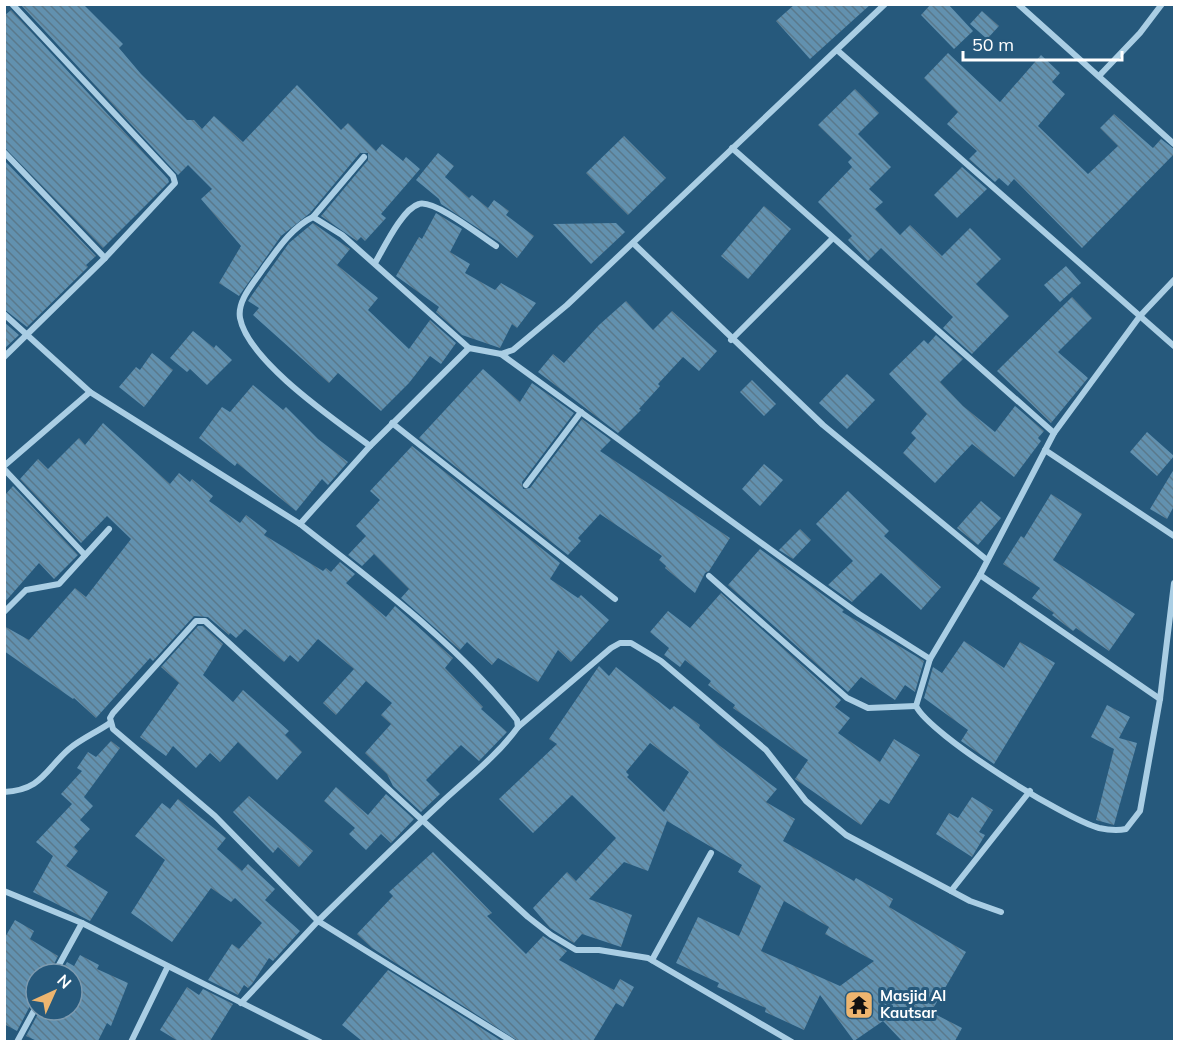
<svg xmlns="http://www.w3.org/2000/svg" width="1179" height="1046" font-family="Mulish,sans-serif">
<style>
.building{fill:url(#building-back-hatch);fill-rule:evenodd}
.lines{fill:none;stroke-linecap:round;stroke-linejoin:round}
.minor{stroke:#aacee4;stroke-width:6}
.labels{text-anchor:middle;stroke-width:6;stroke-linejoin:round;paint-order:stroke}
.poi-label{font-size:15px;font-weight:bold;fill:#fff;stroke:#26597c;text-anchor:start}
</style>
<defs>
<pattern id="building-back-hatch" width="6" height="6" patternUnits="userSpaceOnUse" patternTransform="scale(1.5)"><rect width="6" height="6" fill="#6291af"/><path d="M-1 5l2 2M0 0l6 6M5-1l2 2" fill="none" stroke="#5a798c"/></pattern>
</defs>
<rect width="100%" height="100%" fill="#26597c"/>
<g class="building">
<polygon points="20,4 83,4 123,44 119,48 141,74 187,120 194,120 202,129 214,116 243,142 297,85 341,130 348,123 376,151 382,144 403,161 406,157 420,169 381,214 386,218 365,241 361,237 357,241 321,216 368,160 368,153 360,153 310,213 281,236 239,296 219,283 241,246 201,199 212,189 188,165 178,175"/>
<polygon points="795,4 871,4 810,59 776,21"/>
<polygon points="931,4 948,4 973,31 954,49 921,15"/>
<polygon points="11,10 168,179 169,182 103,248 4,147 4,16"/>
<polygon points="982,11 999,26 987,39 970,24"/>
<polygon points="948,53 1000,102 1041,55 1060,73 1052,82 1065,94 1038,126 1088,174 1118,146 1100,128 1114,114 1153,148 1161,139 1174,149 1174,154 1082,248 1014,179 1008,186 999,178 995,182 969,159 977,151 947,124 958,112 924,78"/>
<polygon points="855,89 879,113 858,134 891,167 869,189 883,202 875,209 900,235 910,225 942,256 970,228 1001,259 976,284 1009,316 972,354 943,328 953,317 881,248 868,261 848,240 852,236 818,202 852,167 848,162 852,158 818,125"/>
<polygon points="624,136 666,178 628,215 586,173"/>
<polygon points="438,153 454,166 445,177 469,198 472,195 488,208 494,200 509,211 506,215 534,236 517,258 499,242 441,204 439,199 416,180"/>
<polygon points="4,160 96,256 86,265 88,267 27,327 4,309"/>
<polygon points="962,167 987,189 957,218 934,195"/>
<polygon points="764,206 791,229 748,279 721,256"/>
<polygon points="436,213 462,229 450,252 470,264 465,273 495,290 501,283 536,303 517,328 512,324 500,348 462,335 436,312 439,307 396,276 419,237 422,239"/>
<polygon points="313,223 350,249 337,265 378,298 368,310 409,349 430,320 456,343 441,364 430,356 409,383 381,411 338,373 329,383 253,315 259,308 248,301 252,295 289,243"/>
<polygon points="616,223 625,232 591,264 553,224"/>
<polygon points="1066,266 1081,283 1060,302 1044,285"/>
<polygon points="1072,297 1092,318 1058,352 1088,378 1051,423 997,371"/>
<polygon points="626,301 653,330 672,311 717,351 699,371 683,357 658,384 660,386 639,409 641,410 618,433 538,372 553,354 564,363 599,325"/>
<polygon points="4,322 19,335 4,349"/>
<polygon points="193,331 214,348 216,345 232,360 207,385 190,369 187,372 170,358"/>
<polygon points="936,335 963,359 940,382 963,406 995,432 1015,406 1044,431 1038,438 1041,441 1014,477 972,444 935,483 903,453 916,438 911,433 927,414 889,374 924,340 928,344"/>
<polygon points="152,353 173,370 144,407 119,387 136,367 140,370"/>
<polygon points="483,369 520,402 532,383 574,413 522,482 523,489 530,488 582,419 611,440 600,451 730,538 709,571 705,573 695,593 665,568 666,566 659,560 662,556 600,514 578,538 581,541 568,555 419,438"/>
<polygon points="847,374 875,400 847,429 819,403"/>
<polygon points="752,380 776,404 764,416 740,392"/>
<polygon points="253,385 283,410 286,407 318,439 348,462 328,485 322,479 296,511 237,463 235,466 199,438 222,407 230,412"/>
<polygon points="103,423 170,484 179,473 190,482 192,479 213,496 209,501 240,523 246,515 267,531 264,535 323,571 326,568 331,572 340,562 355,574 346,583 386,617 395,606 453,658 445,668 483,707 481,709 507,732 479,761 461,745 426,780 440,794 421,812 393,786 387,774 365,753 391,724 381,715 392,703 366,681 336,715 323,703 354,669 318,639 298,662 290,655 284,662 245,629 236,638 230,633 229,635 208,617 194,616 153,661 150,658 96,718 74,698 73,699 4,651 4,626 29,640 75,588 86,597 131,539 107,516 81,543 20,479 38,459 48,469 79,438 85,445"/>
<polygon points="1147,432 1174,456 1157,476 1130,452"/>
<polygon points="412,446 560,563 550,579 578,598 581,595 609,620 571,662 558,650 538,682 498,658 492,665 467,642 460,650 401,598 409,589 374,554 362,566 348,555 366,536 356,526 380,500 370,491"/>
<polygon points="764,464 783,480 760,506 742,489"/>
<polygon points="1174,469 1174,506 1167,519 1150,509"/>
<polygon points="13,486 78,555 54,579 39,563 4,603 4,496"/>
<polygon points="848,491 889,531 884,536 941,587 921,610 881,573 852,602 828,585 853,561 816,524"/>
<polygon points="1051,494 1082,514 1053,560 1135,614 1109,651 1076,628 1073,631 1052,615 1054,613 1032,598 1040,588 1003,564 1021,536 1024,538"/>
<polygon points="981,501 1001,518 978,545 957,528"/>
<polygon points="800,529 811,540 793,559 779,550"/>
<polygon points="760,549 844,610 842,612 924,661 915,692 905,685 895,700 861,677 848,692 728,585"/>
<polygon points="721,593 841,700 835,707 850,718 838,733 880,762 894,739 920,755 889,804 880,799 861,825 795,779 808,760 733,708 735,705 708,685 711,681 685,660 680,667 664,655 669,648 650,632 668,611 690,628"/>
<polygon points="198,626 203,626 223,644 203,675 233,702 243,690 289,731 285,735 302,752 277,780 238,742 220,762 210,753 196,768 173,746 166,756 140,737 179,683 161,667"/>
<polygon points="964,641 1004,668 1020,642 1055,663 994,764 961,741 968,730 924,698 933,667 942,673"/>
<path d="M599 666 609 676 616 667 670 710 674 706 700 725 699 728 720 746 777 789 766 802 795 819 783 841 854 881 856 878 893 899 889 907 966 952 931 1012 962 1028 955 1041H902L883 1021 854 1041 820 995 804 1030 765 1012 766 1008 717 987 719 983 676 963 698 917 739 936 761 886 738 872 742 865 667 821 648 871 624 862 589 899 632 915 621 947 582 934 574 943 550 928 533 908 567 872 576 881 616 838 572 795 533 833 499 799 557 744 549 739ZM650 743 689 772 664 812 627 777 629 775 626 772ZM784 901 829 927 825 934 874 961 840 986 761 951Z"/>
<polygon points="1107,705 1130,717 1119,738 1137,743 1114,825 1096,820 1114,749 1091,737"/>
<polygon points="111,741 120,748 84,797 93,806 80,820 90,829 74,847 78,851 66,866 108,892 90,921 33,892 53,856 36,842 72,804 61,794 82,771 77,768 88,752 96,757"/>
<polygon points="336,787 368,815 386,794 414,819 391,843 381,834 366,850 349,834 355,828 324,801"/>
<polygon points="249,796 313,851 299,867 278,847 273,853 233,812"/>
<polygon points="972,797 993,810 979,832 985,835 972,857 936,834 949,813 958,818"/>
<polygon points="178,799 226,838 217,849 242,871 248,864 275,889 265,900 300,931 273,961 269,958 252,984 248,988 244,985 238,995 208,980 232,944 239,949 262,923 235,898 231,902 211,888 172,942 131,913 165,860 135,836 162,803 170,809"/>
<polygon points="433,852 492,913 487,916 526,954 543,936 567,951 559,960 614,990 620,979 634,987 623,1007 616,1003 593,1041 518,1041 372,948 357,934 393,896 389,892"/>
<polygon points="15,920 34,931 30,939 58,956 49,974 36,974 36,1002 31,1004 17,1031 4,1024 4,939"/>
<polygon points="80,955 99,965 97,969 128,983 111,1026 107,1023 98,1041 37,1041 26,1036 40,1010 72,1010 72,974 60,974 67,962 74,966"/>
<polygon points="388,970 502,1041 362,1041 342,1025"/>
<polygon points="187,987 199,995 203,989 233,1004 210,1041 178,1041 160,1030"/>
</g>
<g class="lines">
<g class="minor">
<polyline points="1018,4 1174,144"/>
<polyline points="837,50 1174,346"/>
<polyline points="1099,76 1140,33 1162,4"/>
<polyline points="732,148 1054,433"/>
<polyline points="4,152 105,258"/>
<polyline points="313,217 364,157"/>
<polyline points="633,243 823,425 987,560"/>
<path d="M375 263C384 248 402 209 419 204 434 199 482 237 496 246"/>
<path d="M1174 280 1140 316 1054 433 980 575 930 659 916 706C930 735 1065 819 1099 828 1108 830 1117 831 1126 829L1140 811 1160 699 1174 583"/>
<polyline points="4,314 90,392"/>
<polyline points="731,340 832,239"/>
<polyline points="501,354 859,614 930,659"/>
<polyline points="4,357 105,258 175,183 173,176 12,4"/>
<polyline points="392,423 615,599"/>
<path d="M370 446C335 420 248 361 240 318 237 300 254 283 263 269 277 250 292 227 313 217L342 235 469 348"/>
<polyline points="1045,450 1174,536"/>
<polyline points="4,466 90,392 300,524 370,446 469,348 501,354 513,350 567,305 885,4"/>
<polyline points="4,469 85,555"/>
<polyline points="526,485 581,412"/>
<path d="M300 524C376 584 457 643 517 720L518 727C497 756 468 778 442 802 400 841 359 881 318 921L215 816 113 729 110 718 113 713 196 621H205L528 917 551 935 576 950H599L648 958 792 1042"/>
<polyline points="980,575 1160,699"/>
<polyline points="709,576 847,698 868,708 916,706"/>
<polyline points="4,612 26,590 59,584 109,529"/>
<polyline points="518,727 611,648 620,643 631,643 661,661 766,750 806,801 846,835 970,901 1001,912"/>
<path d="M4 792C42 790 45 770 69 749 81 739 97 732 110 723"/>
<polyline points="4,891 82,923 320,1042"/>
<polyline points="951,891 1030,791"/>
<polyline points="652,960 711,853"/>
<polyline points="54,974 82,923"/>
<polyline points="241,1003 318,921 513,1042"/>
<polyline points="17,1042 36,1007"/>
<polyline points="131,1042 167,968"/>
</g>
</g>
<defs>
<g id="temple-square" transform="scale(1.5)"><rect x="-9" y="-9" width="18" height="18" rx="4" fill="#edb56f" stroke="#26597c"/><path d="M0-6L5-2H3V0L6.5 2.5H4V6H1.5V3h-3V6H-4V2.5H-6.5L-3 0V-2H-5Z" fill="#111"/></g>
</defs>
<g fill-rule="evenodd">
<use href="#temple-square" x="859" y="1005"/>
</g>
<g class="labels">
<g class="poi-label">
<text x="880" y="1001">Masjid Al<tspan x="880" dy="17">Kautsar</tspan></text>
</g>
</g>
<rect width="1179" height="1046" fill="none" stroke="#ffffff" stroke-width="12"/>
<g transform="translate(54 992) rotate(45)"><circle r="28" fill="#26597c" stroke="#7d9bb0" stroke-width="1.5"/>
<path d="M0-4.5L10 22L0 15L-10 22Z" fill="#edb56f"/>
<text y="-9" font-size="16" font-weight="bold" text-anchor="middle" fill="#ffffff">N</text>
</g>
<path d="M963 51v9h159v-9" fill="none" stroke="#ffffff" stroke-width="3"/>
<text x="972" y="51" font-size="18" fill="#ffffff" stroke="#26597c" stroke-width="4.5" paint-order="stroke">50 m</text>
</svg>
